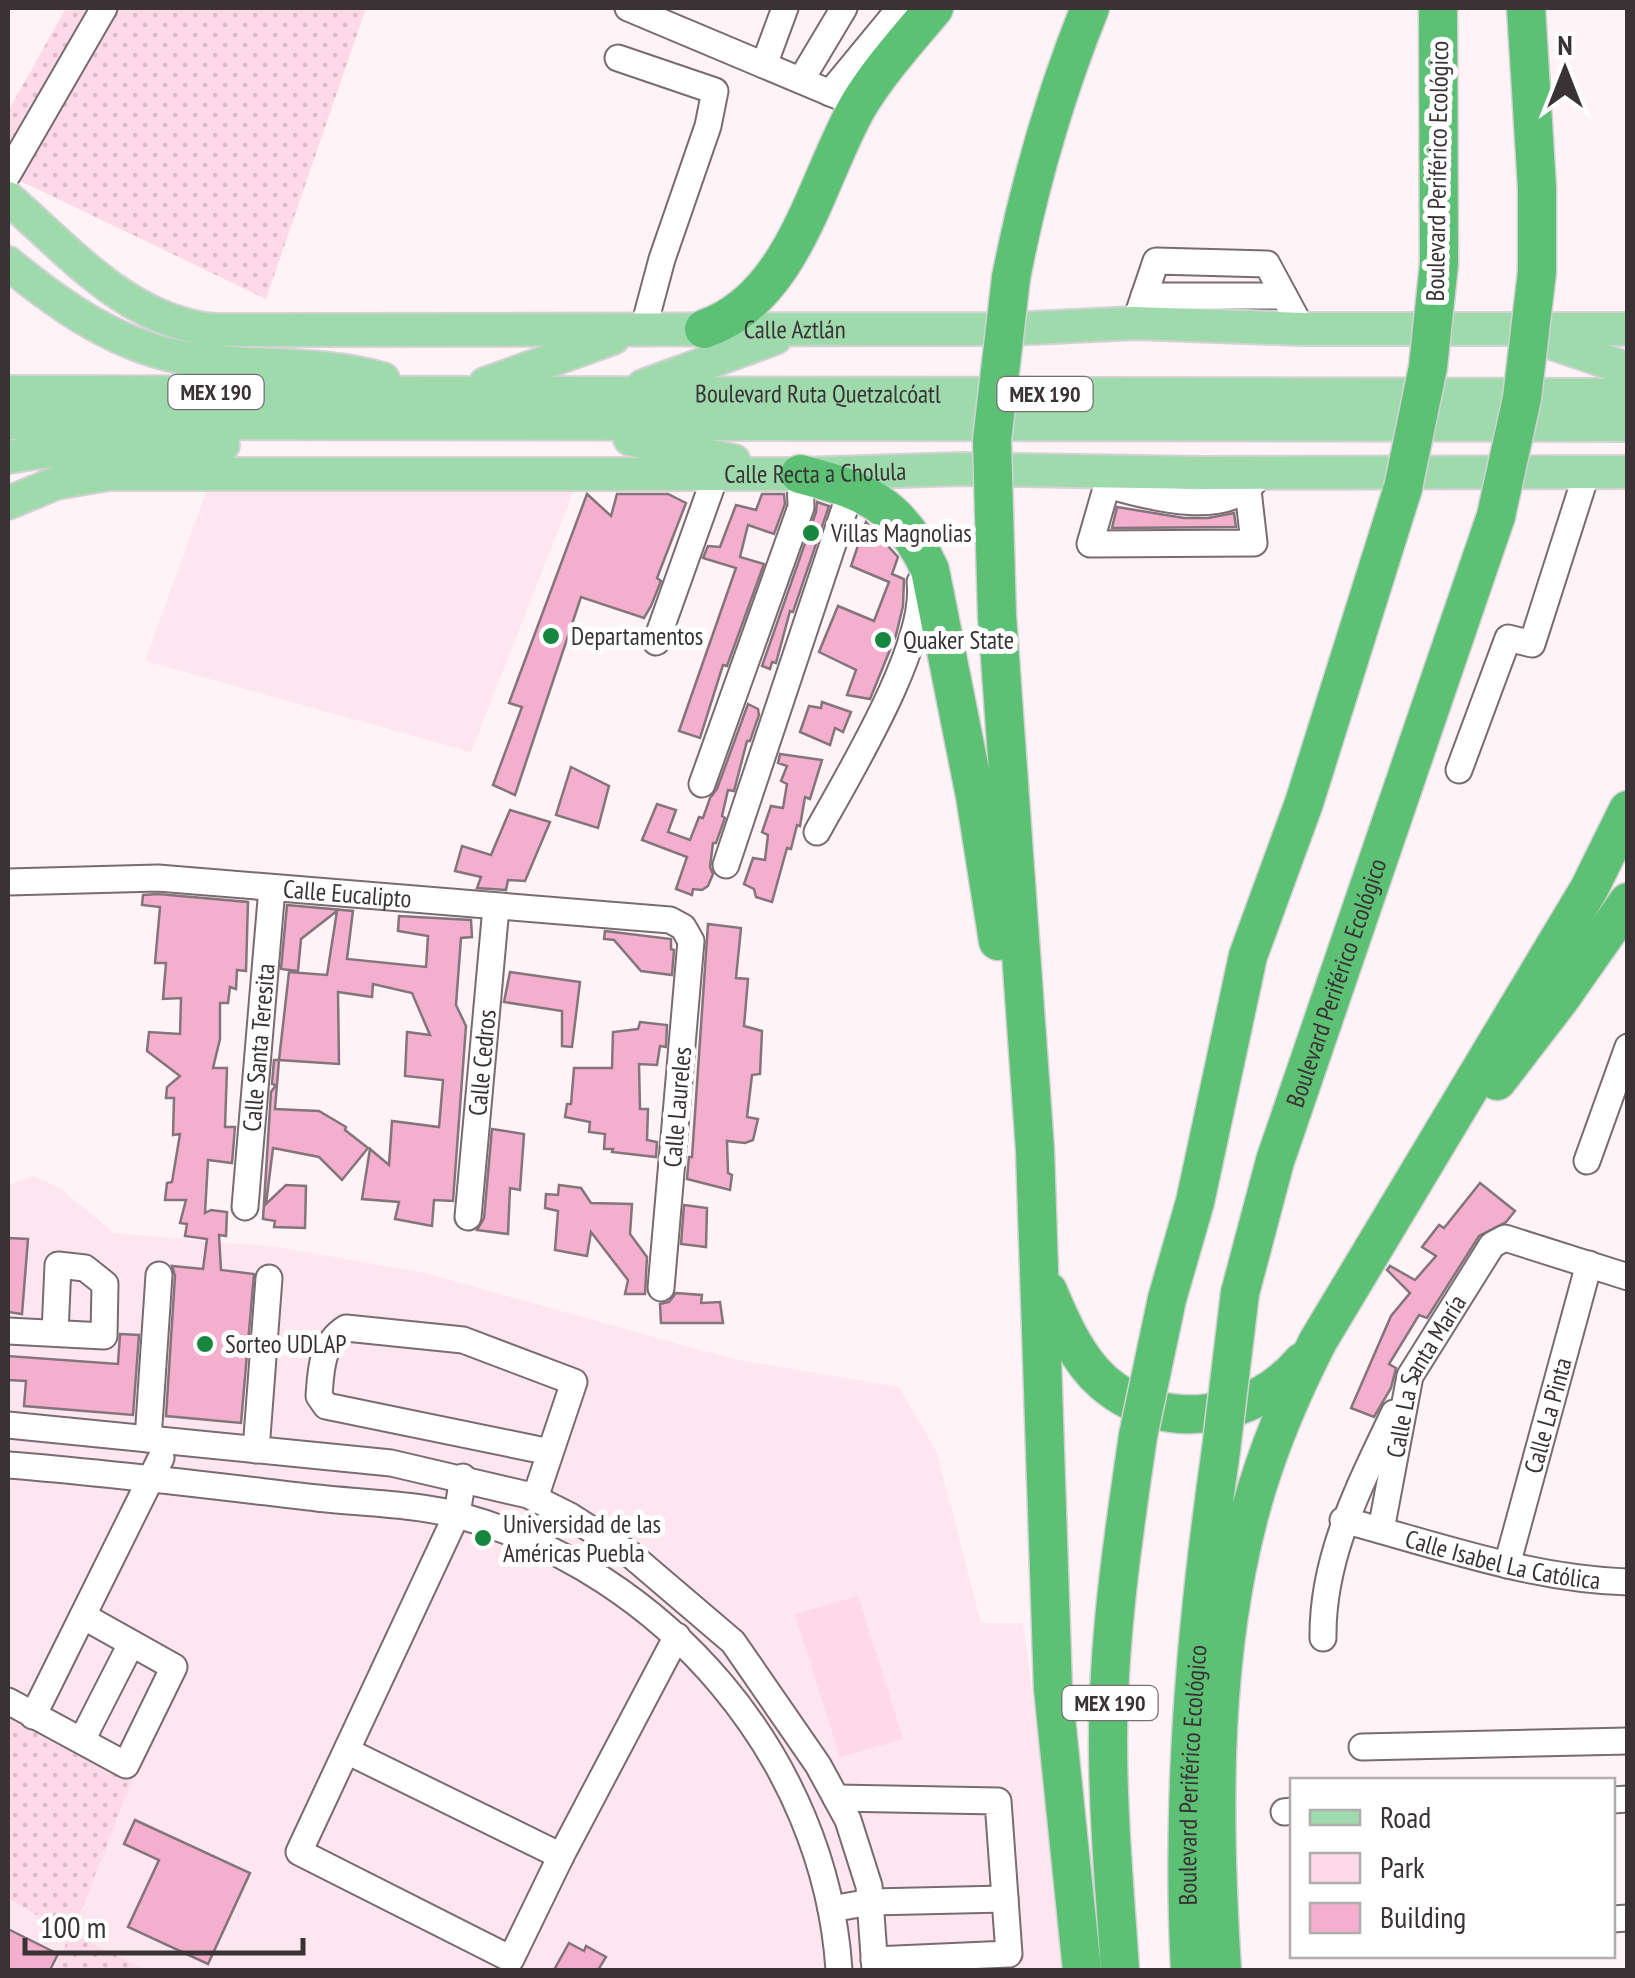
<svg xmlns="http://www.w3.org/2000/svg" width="1635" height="1978" font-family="'PT Sans Narrow',sans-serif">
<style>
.built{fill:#fde6ef}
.green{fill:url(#green-dots)}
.pitch{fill:#fed9e8}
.building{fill:#f4afcd;stroke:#83757b;stroke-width:2.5}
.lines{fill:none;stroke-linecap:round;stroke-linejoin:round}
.minor-casing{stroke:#786b71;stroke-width:29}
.major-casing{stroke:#d3d2d3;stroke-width:36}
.highway-casing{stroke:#d3d2d3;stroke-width:41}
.minor{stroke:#fff;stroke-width:25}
.major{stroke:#9edaac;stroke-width:32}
.highway{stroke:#5dc175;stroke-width:38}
.highway-bridge-casing{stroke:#d3d2d3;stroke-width:41;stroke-linecap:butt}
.highway-bridge{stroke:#5dc175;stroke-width:38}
.poi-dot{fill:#17873f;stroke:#fff;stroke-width:4}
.labels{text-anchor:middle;stroke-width:10;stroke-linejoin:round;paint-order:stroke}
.shield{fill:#fff;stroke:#747072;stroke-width:2.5}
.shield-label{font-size:22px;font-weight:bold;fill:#393335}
.street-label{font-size:25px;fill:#393335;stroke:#fff}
.poi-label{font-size:25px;fill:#393335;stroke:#fff;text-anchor:start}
</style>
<defs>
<pattern id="green-dots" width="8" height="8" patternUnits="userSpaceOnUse" patternTransform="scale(2.5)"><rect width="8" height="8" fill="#fed9e8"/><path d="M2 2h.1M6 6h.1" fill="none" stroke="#dabbc8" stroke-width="1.8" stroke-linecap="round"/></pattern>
</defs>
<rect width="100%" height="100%" fill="#fff3f7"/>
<g class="built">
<polygon points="208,487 574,490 471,752 145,661"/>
<polygon points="34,1176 61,1189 114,1233 278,1247 425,1273 733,1359 899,1387 937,1453 981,1623 1023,1623 1068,1970 8,1970 8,1185"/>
</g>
<g class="green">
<polygon points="66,8 366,8 266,299 8,175 8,111"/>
<polygon points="8,1713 133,1778 72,1934 146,1970 53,1970 71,1935 8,1898"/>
</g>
<polygon class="pitch" points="858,1596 903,1739 840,1757 795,1614"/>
<g class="building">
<polygon points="587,494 611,516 617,494 668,494 686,503 657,578 661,581 651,606 644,618 581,597 515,795 493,785 522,707 509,703"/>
<polygon points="762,494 784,494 785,504 774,534 748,525 740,557 764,564 727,666 723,665 700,738 679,731 736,568 703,558 708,546 720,547 736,505 756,510"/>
<polygon points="817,502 829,506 793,612 790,611 776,663 772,662 770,669 762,666 816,512"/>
<polygon points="1117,507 1184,518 1208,518 1234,513 1236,527 1112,528"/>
<polygon points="866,522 898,557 892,574 904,579 903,606 896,635 870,699 847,695 856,670 819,652 838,606 874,621 889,582 851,566"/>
<polygon points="822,702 851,712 843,732 835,728 830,745 800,732 809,706 821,708"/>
<polygon points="748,704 758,709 759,715 750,741 747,741 734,791 728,790 722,816 725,818 716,843 713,843 710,867 713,874 708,886 702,890 693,889 692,895 676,889 687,857 642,840 657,804 676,810 668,832 690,840 699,817 703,818 710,798 717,789"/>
<polygon points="780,754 822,760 810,799 805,797 800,826 797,825 791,849 787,848 772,902 756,897 754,889 744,884 753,858 765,860 768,835 762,832 771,806 783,808 787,784 781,781 787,766 778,763"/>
<polygon points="571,767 609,786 598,828 556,815"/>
<polygon points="510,810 550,822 525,881 508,880 506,890 477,888 481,877 455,871 462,846 491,855"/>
<polygon points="158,894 248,902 246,971 237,970 236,989 230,987 228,1003 220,1003 220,1039 213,1068 227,1068 225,1127 235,1127 232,1163 208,1160 205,1213 211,1210 227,1212 226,1236 219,1235 221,1270 254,1274 241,1423 166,1416 175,1276 172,1266 203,1269 207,1239 185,1236 187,1224 180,1223 186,1200 165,1200 167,1183 172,1182 180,1134 173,1135 174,1098 166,1098 167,1087 180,1076 147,1051 149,1032 180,1034 181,998 163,999 166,963 155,963 160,907 142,905 143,895"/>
<polygon points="287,905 353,911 347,959 426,967 428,936 398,931 399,916 471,920 472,937 461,938 456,1005 466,1026 453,1201 434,1200 432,1226 395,1219 399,1202 362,1199 370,1149 389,1165 392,1121 439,1127 443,1080 405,1076 407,1032 430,1035 412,993 373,984 372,997 338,992 339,1064 279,1060 289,972 327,975 337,911 301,939 298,971 281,969"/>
<polygon points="708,924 741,928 736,978 748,979 744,1026 762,1031 760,1074 752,1075 747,1117 758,1119 753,1140 745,1143 727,1141 728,1173 732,1175 730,1190 687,1179 689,1157 692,1157"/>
<polygon points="605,931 671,939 671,949 674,950 672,975 641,971 614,940 604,939"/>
<polygon points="510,972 580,982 572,1047 562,1046 562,1011 504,1002"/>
<polygon points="640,1022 667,1025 666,1047 660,1046 657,1065 639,1064 640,1109 648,1109 647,1140 657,1142 656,1157 612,1152 613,1149 604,1149 605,1134 589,1132 590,1122 565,1117 567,1104 571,1104 574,1068 612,1068 613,1032 638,1029"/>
<polygon points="274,1060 279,1060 275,1109 319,1111 346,1127 345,1130 368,1148 342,1180 319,1157 273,1148 266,1204 286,1185 306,1186 305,1228 274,1227 275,1221 263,1219 271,1092 276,1085 272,1084"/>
<polygon points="492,1129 524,1134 520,1190 510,1188 508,1234 477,1230 484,1218"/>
<polygon points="1480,1183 1515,1211 1506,1222 1479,1236 1427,1318 1419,1315 1389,1364 1396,1368 1391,1388 1374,1417 1351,1408 1391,1316 1410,1293 1387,1270 1390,1266 1415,1280 1436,1256 1422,1247 1439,1225 1444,1228"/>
<polygon points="559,1185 581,1188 591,1203 632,1204 630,1234 647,1257 645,1294 625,1294 628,1280 591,1232 587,1256 555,1250 558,1211 545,1208 546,1194 558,1195"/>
<polygon points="684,1205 707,1208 706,1247 681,1244"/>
<polygon points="8,1238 28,1239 22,1314 8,1312"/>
<polygon points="676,1293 702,1295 701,1303 720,1302 723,1323 661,1323 660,1304 669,1302"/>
<polygon points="120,1334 139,1335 133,1415 24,1406 26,1381 8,1380 8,1356 118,1364"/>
<polygon points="135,1820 250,1873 208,1964 128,1927 159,1860 124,1844"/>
<polygon points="8,1929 58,1954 50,1970 8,1970"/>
<polygon points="569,1943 584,1951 586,1946 606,1957 598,1970 554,1970"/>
</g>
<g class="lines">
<g class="minor-casing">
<g id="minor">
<polyline points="628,8 859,105"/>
<polyline points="618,58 715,91 708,126 662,259 643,330"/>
<polyline points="764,65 785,8"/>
<polyline points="801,80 844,8"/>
<polyline points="830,93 900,8"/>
<polyline points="8,174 104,8"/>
<polyline points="1144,296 1284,296"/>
<polyline points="1135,323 1156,261 1267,264 1302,329"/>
<path d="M1099 472 1107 485C1148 496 1224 519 1256 480"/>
<polyline points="1107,485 1090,544 1254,543 1248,490"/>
<polyline points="656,642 716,474"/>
<polyline points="1459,770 1508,638 1532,644 1587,472"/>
<polyline points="702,784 801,507 800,474"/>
<path d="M817 832C849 774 928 645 920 582"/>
<polyline points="726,865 852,487"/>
<path id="s1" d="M8 882 158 878 670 920 683 927 691 941 661 1288"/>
<polyline points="1587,1161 1628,1047"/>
<path id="s2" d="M245 1207 272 888"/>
<path id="s3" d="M468 1217 496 907"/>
<polyline points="8,1331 104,1336 105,1284 85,1268 58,1265 55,1333"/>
<polyline points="8,1425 391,1463 528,1495 570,1516 631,1555 733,1642 818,1765 848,1820 869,1886 875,1970"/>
<polyline points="148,1439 159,1275"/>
<polyline points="256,1450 269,1278"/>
<path d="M8 1465C112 1473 214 1486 317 1498 361 1503 419 1504 461 1516 665 1572 825 1757 839 1970"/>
<polyline points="463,1477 457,1514 299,1852 511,1959 561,1856 677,1636"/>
<path d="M535 1498C548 1460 561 1421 574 1382L463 1340 346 1328C321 1344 321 1369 319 1396L326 1406 550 1452"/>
<path id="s4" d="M1343 1520C1437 1545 1530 1579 1628 1582"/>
<path id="s5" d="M1381 1530 1410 1376 1492 1245 1505 1238 1628 1277"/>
<path id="s6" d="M1507 1565 1589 1264"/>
<path d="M1323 1638C1322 1556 1360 1485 1394 1413"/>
<polyline points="8,1701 126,1765 174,1667 83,1616"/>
<polyline points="33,1716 161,1458"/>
<polyline points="82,1740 131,1644"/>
<polyline points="1362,1747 1628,1741"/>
<polyline points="347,1751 561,1856"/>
<polyline points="836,1798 998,1801 1009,1954 874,1960"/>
<polyline points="1612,1800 1628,1799"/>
<polyline points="1284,1812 1292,1811"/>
<polyline points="831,1909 871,1902 1005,1899"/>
<polyline points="1612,1919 1628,1918"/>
</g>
</g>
<g class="major-casing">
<g id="major">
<path id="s7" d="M8 198C69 251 128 322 214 330L1012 329 1135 323 1302 329H1628"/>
<path d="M8 263C60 306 121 349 191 359 255 368 320 361 383 379"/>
<polyline points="1537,338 1628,369"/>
<polyline points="485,384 613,338"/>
<polyline points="643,386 775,338"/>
<path id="s8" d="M8 392 1628 395"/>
<polyline points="8,423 1628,425"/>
<polyline points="630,439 734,461"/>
<polyline points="8,457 40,452 223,445"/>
<path id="s9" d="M8 503 56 483 108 474H800L962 469 1203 473 1628 472"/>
</g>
</g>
<g class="highway-casing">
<g id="highway">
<polyline points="1438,8 1439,264"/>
<polyline points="1526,8 1537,188 1537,272"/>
<path d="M1011 278C1029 185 1055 95 1090 8"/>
<path d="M704 329C794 298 815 182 858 106 879 71 908 39 934 8"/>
<path d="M800 474C866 491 900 504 930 570L975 796 998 941"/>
<polyline points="994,512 997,615 1035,1150 1053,1689 1082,1970"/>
<polyline points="1497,1081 1560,999 1628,902"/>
<path d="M1048 1291C1061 1322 1077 1359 1103 1382 1162 1434 1253 1420 1302 1362"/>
<path id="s10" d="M1240 1293 1275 1161 1496 516"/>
<polyline points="1167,1299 1195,1202 1248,956 1304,803 1403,488"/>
<path d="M1120 1970C1115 1894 1108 1818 1108 1741 1108 1639 1123 1537 1138 1436"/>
<path id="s11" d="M1190 1970C1181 1795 1196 1624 1221 1450"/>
<path d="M1222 1970C1212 1811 1210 1642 1257 1488 1273 1436 1294 1388 1318 1341L1589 889 1628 810"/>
</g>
</g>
<use href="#minor" class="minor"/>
<use href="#major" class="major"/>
<use href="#highway" class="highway"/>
<g class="highway-bridge-casing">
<g id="highway-bridge">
<polyline points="1403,488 1428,367 1439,264"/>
<polyline points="994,512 992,440 1011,278"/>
<polyline points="1496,516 1522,398 1537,272"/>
<polyline points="1138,1436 1167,1299"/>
<polyline points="1221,1450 1240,1293"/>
</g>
</g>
<use href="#highway-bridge" class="highway-bridge"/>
</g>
<g class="poi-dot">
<circle cx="811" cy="533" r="10"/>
<circle cx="551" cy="636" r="10"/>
<circle cx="883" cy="640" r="10"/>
<circle cx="205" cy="1344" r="10"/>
<circle cx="483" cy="1538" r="10"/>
</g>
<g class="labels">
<g class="shield">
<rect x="168.5" y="375" width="95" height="34" rx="8"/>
<rect x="997.5" y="377" width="95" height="34" rx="8"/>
<rect x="1062.5" y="1686" width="95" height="34" rx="8"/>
</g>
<g class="shield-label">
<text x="216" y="400">MEX 190</text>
<text x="1045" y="402">MEX 190</text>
<text x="1110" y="1711">MEX 190</text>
</g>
<g class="street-label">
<text transform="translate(1437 171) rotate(-89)" y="9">Boulevard Periférico Ecológico</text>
<text dy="9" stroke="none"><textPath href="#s7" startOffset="830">Calle Aztlán</textPath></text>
<text dy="9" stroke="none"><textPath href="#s8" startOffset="810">Boulevard Ruta Quetzalcóatl</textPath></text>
<text dy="9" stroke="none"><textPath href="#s9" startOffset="812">Calle Recta a Cholula</textPath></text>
<text dy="9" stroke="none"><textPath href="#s1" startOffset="340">Calle Eucalipto</textPath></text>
<text dy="9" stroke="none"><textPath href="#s10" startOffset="325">Boulevard Periférico Ecológico</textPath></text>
<text dy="9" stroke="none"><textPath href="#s2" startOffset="160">Calle Santa Teresita</textPath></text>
<text dy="9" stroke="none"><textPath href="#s3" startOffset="155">Calle Cedros</textPath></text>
<text transform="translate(677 1107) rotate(-85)" y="9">Calle Laureles</text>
<text dy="9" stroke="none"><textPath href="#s5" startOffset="162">Calle La Santa María</textPath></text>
<text dy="9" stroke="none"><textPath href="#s6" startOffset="155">Calle La Pinta</textPath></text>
<text dy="9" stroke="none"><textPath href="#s4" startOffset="165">Calle Isabel La Católica</textPath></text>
<text dy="9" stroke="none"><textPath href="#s11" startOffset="195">Boulevard Periférico Ecológico</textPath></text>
</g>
<g class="poi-label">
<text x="831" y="542">Villas Magnolias</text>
<text x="571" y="645">Departamentos</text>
<text x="903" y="649">Quaker State</text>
<text x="225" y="1353">Sorteo UDLAP</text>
<text x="503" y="1533">Universidad de las<tspan x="503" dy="29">Américas Puebla</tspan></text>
</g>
</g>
<rect width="1635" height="1978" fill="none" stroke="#393335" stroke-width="20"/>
<rect x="1290" y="1778" width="325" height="180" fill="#ffffff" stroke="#b0adae" stroke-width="2.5"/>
<rect x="1310" y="1810" width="50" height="15" fill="#9edaac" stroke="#b0adae" stroke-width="2.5"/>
<text x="1380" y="1828" font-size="30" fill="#393335">Road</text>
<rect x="1310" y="1853" width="50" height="30" fill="#fed9e8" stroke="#b0adae" stroke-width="2.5"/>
<text x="1380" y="1878" font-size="30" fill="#393335">Park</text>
<rect x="1310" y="1903" width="50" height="30" fill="#f4afcd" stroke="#b0adae" stroke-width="2.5"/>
<text x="1380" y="1928" font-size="30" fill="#393335">Building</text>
<g transform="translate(1565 70)" stroke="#ffffff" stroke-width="8" paint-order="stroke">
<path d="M0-8L18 38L0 25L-18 38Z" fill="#393335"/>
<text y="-15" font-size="28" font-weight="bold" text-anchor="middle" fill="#393335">N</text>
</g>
<path d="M25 1938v15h278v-15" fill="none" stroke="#393335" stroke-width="5"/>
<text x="40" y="1938" font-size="30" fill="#393335" stroke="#ffffff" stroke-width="8" paint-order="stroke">100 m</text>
</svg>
